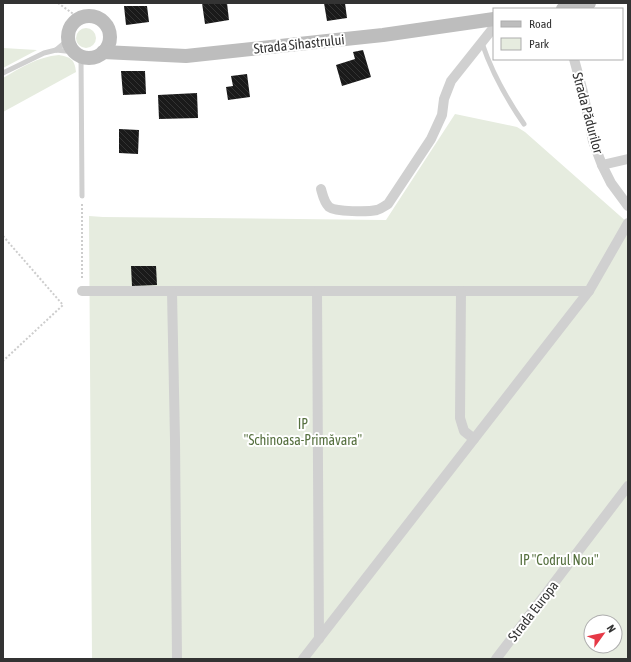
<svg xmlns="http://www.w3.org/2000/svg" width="631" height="662" font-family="'Asap Condensed',sans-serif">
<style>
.green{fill:#e6ecdf;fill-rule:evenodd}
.building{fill:url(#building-back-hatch)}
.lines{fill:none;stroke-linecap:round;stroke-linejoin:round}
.path{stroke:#cdcdcd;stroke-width:2;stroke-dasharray:2 2;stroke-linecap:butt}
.lane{stroke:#d0d0d0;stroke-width:5}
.street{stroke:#d0d0d0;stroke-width:10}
.secondary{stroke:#bdbdbd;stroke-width:14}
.labels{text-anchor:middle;stroke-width:4;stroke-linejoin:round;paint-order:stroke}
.street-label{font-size:14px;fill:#333;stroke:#fff}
.park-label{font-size:14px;fill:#56703f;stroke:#fff}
</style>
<defs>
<pattern id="building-back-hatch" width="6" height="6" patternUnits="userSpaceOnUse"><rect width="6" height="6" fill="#1a1a1a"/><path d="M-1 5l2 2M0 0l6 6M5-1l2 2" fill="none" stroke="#333"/></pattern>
</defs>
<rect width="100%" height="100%" fill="#fff"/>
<g class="green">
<circle cx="86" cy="38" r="10"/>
<polygon points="3,48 37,50 3,68"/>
<path d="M59 55C70 57 75 59 76 72L3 112V78C22 67 37 57 59 55Z"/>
<path d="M455 114 517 127 525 132 628 223V659H92L89 216 103 217 386 220ZM591 622H615V646H591Z"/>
</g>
<g class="building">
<polygon points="202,3 227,3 229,20 205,24"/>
<polygon points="324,3 345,3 347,18 327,21"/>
<polygon points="124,6 147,6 149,22 126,25"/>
<polygon points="363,50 371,77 342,86 336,65 355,59 353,52"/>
<polygon points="121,71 145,71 146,94 123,95"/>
<polygon points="247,74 250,97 228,100 226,87 233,86 231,76"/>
<polygon points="197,93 198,118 159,119 158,95"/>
<polygon points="119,129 139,130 138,154 119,153"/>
<polygon points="131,266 156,266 157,285 132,286"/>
</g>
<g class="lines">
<g class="path">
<polyline points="58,3 79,18"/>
<polyline points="82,204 82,280"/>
<polyline points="3,236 63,305 3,361"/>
</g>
<g class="lane">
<path d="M482 43C492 73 506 98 524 124"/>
<polyline points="56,50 68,40"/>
<polyline points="81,56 82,196"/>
<polyline points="3,73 44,53 56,50 75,52"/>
</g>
<g class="street">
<polyline points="574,59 583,92 593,141 602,165 611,183 628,206"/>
<polyline points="602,165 628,159"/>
<path d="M321 189C323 196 324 202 329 207 336 212 368 212 377 210 381 209 384 206 388 204L431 139 442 115 444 99 451 81 494 27"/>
<polyline points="82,291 589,291"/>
<polyline points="461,291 460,418 464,431 474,439"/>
<polyline points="172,292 175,440 177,659"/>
<polyline points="317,292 319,639"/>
<polyline points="303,659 589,291 628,223"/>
<polyline points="496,659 628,486"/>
</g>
<g class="secondary">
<polyline points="563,9 589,3"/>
<circle cx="89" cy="37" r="21"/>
<polyline points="103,52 186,56 383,35 494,19"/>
</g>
</g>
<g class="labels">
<g class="street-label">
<text transform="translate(299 44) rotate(-6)" y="5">Strada Sihastrului</text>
<text transform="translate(588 113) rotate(75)" y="5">Strada Pădurilor</text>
<text transform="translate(533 611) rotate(-52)" y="5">Strada Europa</text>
</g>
<g class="park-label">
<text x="303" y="429">IP<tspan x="303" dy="16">"Schinoasa-Primăvara"</tspan></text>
<text x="559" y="565">IP "Codrul Nou"</text>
</g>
</g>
<rect width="631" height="662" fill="none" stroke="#333333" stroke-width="8"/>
<rect x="493" y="8" width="130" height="52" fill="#ffffff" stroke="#adadad"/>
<rect x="501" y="21" width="20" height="6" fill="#bdbdbd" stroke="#adadad"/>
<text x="529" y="28" font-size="12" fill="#333333">Road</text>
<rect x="501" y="38" width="20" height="12" fill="#e6ecdf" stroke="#adadad"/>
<text x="529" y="48" font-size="12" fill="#333333">Park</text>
<g transform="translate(603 634) rotate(57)"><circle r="19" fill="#ffffff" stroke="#adadad"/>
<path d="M0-3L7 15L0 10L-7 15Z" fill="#e63946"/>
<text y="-6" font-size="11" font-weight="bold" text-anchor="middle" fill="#333333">N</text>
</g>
</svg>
